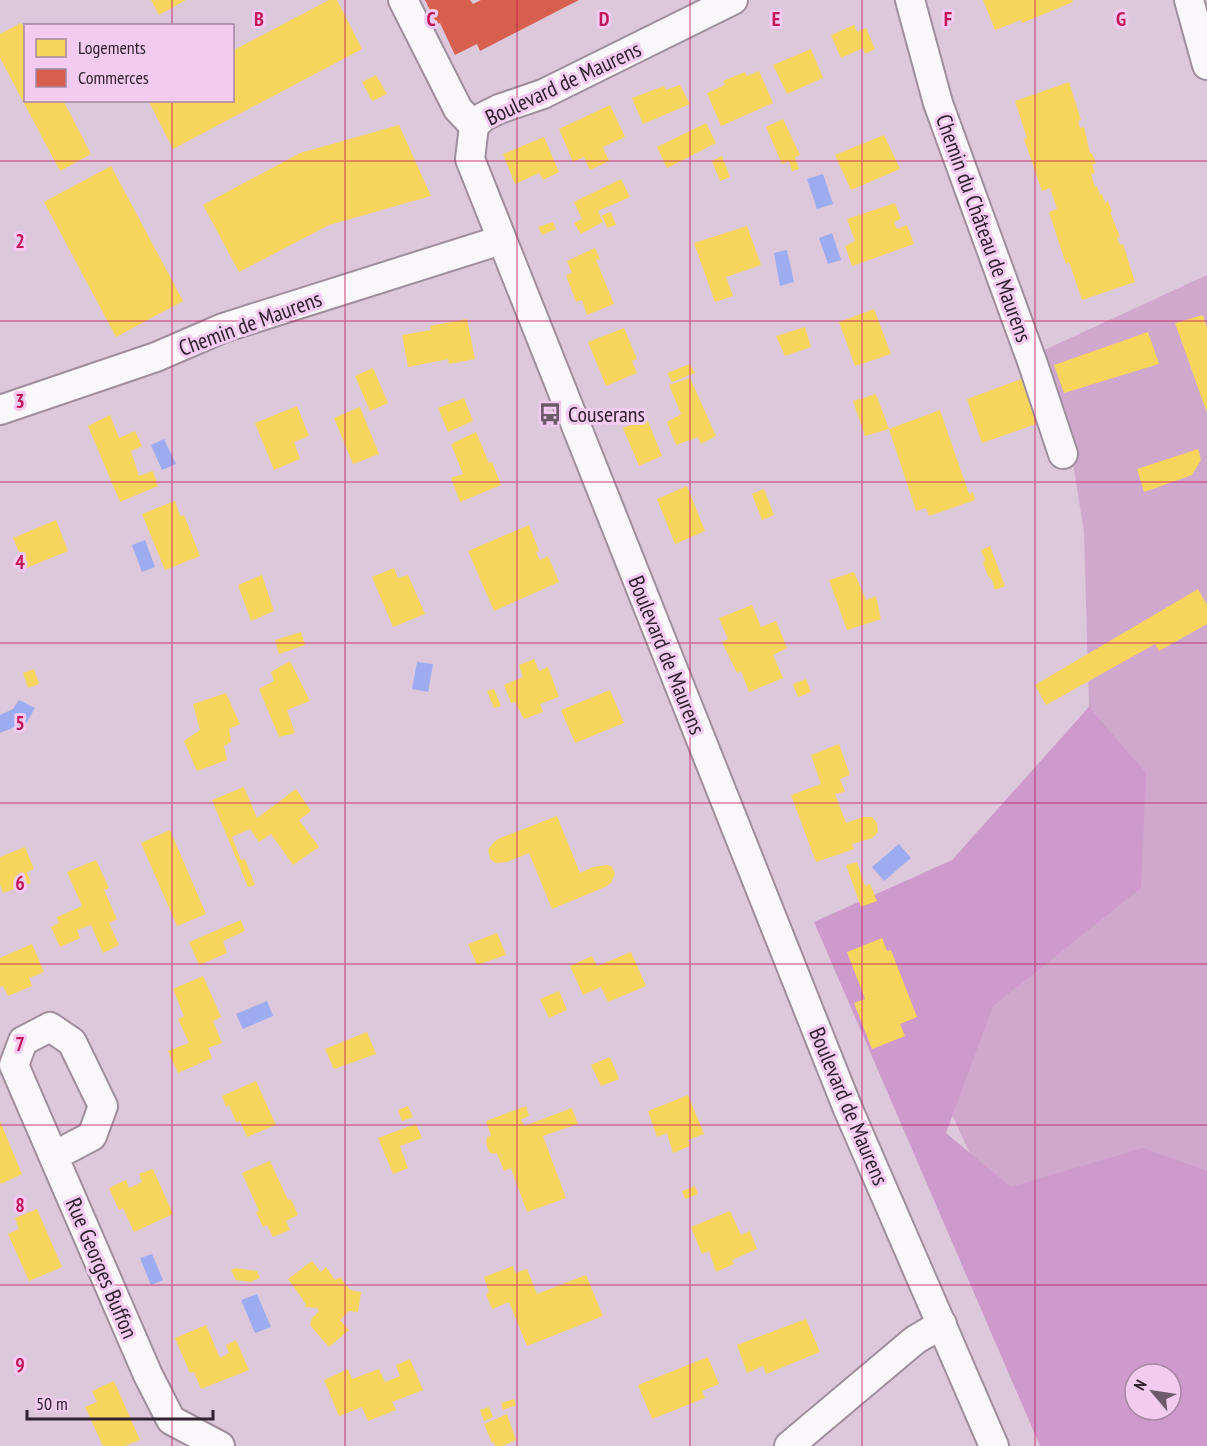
<svg xmlns="http://www.w3.org/2000/svg" width="1207" height="1446" font-family="'PT Sans Narrow',sans-serif">
<style>
.green{fill:#d0a8ce}
.forest{fill:#ce9acc;fill-rule:evenodd}
.water{fill:#9dacf1}
.homes{fill:#f6d55c}
.shops{fill:#d6604d}
.lines{fill:none;stroke-linecap:round;stroke-linejoin:round}
.minor-casing{stroke:#9f8e9e;stroke-width:32}
.minor{stroke:#faf7fa;stroke-width:28}
.grid{fill:none;stroke:#c2185b;stroke-width:1.5;stroke-opacity:0.55}
.labels{text-anchor:middle;stroke-width:6;stroke-linejoin:round;paint-order:stroke}
.street-label{font-size:22px;fill:#30212f;stroke:#f3cbf1}
.poi-label{font-size:22px;fill:#30212f;stroke:#f3cbf1;text-anchor:start}
.grid-label{font-size:20px;text-anchor:middle;font-weight:bold;fill:#c2185b;stroke:#f3cbf1;stroke-width:6;stroke-linejoin:round;paint-order:stroke}
</style>
<rect width="100%" height="100%" fill="#ddc7db"/>
<polygon class="green" points="1207,275 1207,1369 1171,1374 1135,1374 1091,1415 884,968 1089,707 1084,532 1072,458 1040,352"/>
<path class="forest" d="M1089 707 1146 773 1141 888 993 1006 946 1133 1011 1187 1143 1148 1207 1171V1446H1040L814 922 952 860ZM1135 1374H1171V1410H1135Z"/>
<g class="water">
<polygon points="823,174 833,204 817,209 807,179"/>
<polygon points="832,233 841,260 828,264 819,238"/>
<polygon points="787,250 794,282 780,286 774,253"/>
<polygon points="164,439 176,464 162,470 151,445"/>
<polygon points="145,540 155,567 142,572 132,545"/>
<polygon points="417,662 433,664 428,692 412,689"/>
<polygon points="19,700 35,708 27,722 0,733 0,715 13,709"/>
<polygon points="899,844 911,858 884,881 872,867"/>
<polygon points="267,1001 273,1016 243,1029 236,1014"/>
<polygon points="152,1254 163,1280 151,1285 140,1258"/>
<polygon points="257,1294 271,1327 255,1333 241,1300"/>
</g>
<g class="homes">
<polygon points="151,0 186,0 159,15"/>
<polygon points="329,0 337,0 362,49 173,149 148,100 232,100 232,51"/>
<polygon points="983,0 1072,0 1073,2 1022,23 1021,20 995,30"/>
<polygon points="21,23 26,30 26,100 63,100 91,154 60,171 0,58 0,34"/>
<polygon points="854,25 857,32 866,28 875,49 865,54 863,48 841,58 831,35"/>
<polygon points="811,49 823,78 787,94 773,65"/>
<polygon points="759,71 773,103 721,126 707,93 725,85 723,81 745,72 747,76"/>
<polygon points="376,75 387,94 372,101 362,82"/>
<polygon points="1069,82 1081,120 1078,121 1080,128 1084,127 1090,153 1092,153 1096,163 1092,165 1095,173 1091,174 1095,187 1097,186 1100,195 1102,194 1105,203 1108,201 1112,212 1110,212 1120,237 1117,238 1120,245 1123,244 1135,282 1082,300 1069,262 1066,264 1049,212 1057,209 1050,188 1042,191 1024,139 1027,138 1015,101"/>
<polygon points="680,85 690,104 643,124 632,98 664,86 666,90"/>
<polygon points="610,105 625,137 603,147 609,161 590,170 584,157 573,162 559,129"/>
<polygon points="783,119 800,155 795,157 799,169 792,171 789,161 782,164 766,127"/>
<polygon points="706,123 716,143 667,168 657,147"/>
<polygon points="399,125 431,196 329,225 239,272 203,205 300,153"/>
<polygon points="884,135 900,169 851,190 835,155"/>
<polygon points="544,137 559,172 543,180 539,173 515,184 503,154"/>
<polygon points="722,156 730,177 720,181 712,161"/>
<polygon points="111,166 183,301 116,337 44,202"/>
<polygon points="621,179 630,197 598,211 603,222 581,234 574,223 582,219 574,202"/>
<polygon points="895,203 901,219 894,222 897,229 907,225 914,244 852,266 845,246 855,241 847,219"/>
<polygon points="611,212 616,225 607,228 602,215"/>
<polygon points="553,222 556,229 542,235 538,227"/>
<polygon points="747,226 761,265 726,277 733,296 715,302 694,243"/>
<polygon points="595,248 600,259 596,260 614,304 587,315 582,300 576,302 566,275 572,273 567,261"/>
<polygon points="874,309 891,354 855,366 839,322"/>
<polygon points="1203,315 1207,328 1207,413 1175,323"/>
<polygon points="467,319 475,359 449,364 448,359 408,367 402,335 431,330 430,326"/>
<polygon points="805,327 811,347 785,356 776,336"/>
<polygon points="624,328 637,359 632,361 637,373 606,386 588,342"/>
<polygon points="1148,332 1159,364 1064,393 1054,365"/>
<polygon points="690,364 695,373 672,382 667,373"/>
<polygon points="373,368 388,403 370,411 355,376"/>
<polygon points="1027,377 1042,422 982,443 967,399"/>
<polygon points="690,378 716,436 701,444 698,437 676,445 667,422 681,414 669,385"/>
<polygon points="876,394 889,429 865,436 853,401"/>
<polygon points="464,398 473,421 448,432 438,408"/>
<polygon points="297,406 309,436 294,442 300,459 274,470 255,423"/>
<polygon points="360,407 379,454 353,464 334,418"/>
<polygon points="940,410 969,494 973,492 975,500 929,516 926,508 916,511 889,429"/>
<polygon points="110,415 119,438 135,431 142,446 131,451 139,476 153,471 158,486 120,502 88,426"/>
<polygon points="647,419 662,456 639,466 623,428"/>
<polygon points="476,432 489,463 492,462 501,485 460,502 451,478 463,474 451,444"/>
<polygon points="1198,449 1201,460 1192,475 1144,492 1137,469"/>
<polygon points="687,486 705,531 675,544 657,499"/>
<polygon points="764,489 774,515 762,520 752,494"/>
<polygon points="175,501 180,516 184,515 200,556 165,570 142,514"/>
<polygon points="56,520 68,551 26,568 13,538"/>
<polygon points="529,525 539,551 536,552 540,560 548,556 559,582 494,611 468,551"/>
<polygon points="990,546 1005,586 995,590 992,580 988,576 983,563 985,560 981,550"/>
<polygon points="394,568 398,578 408,575 425,614 393,627 372,577"/>
<polygon points="854,572 866,600 876,596 881,619 847,630 829,580"/>
<polygon points="262,575 274,611 251,621 238,585"/>
<polygon points="1198,589 1207,605 1207,624 1159,651 1155,644 1046,705 1035,685"/>
<polygon points="752,605 761,627 776,621 787,648 773,655 783,678 749,692 741,671 737,673 722,642 728,639 719,618"/>
<polygon points="301,632 305,645 279,654 275,640"/>
<polygon points="534,659 539,671 548,667 559,697 540,704 543,712 524,719 515,702 511,703 504,685 523,677 519,665"/>
<polygon points="290,661 310,701 287,710 295,733 279,737 259,689 274,681 271,672"/>
<polygon points="34,669 39,684 28,688 23,673"/>
<polygon points="806,679 811,692 798,697 793,684"/>
<polygon points="494,689 501,706 494,708 487,691"/>
<polygon points="610,690 624,723 575,743 561,710"/>
<polygon points="226,693 240,724 229,729 231,742 224,746 227,760 197,771 184,741 200,730 193,704"/>
<polygon points="839,744 850,775 840,779 845,792 835,794 846,823 863,817 872,817 877,823 878,832 872,838 852,844 854,849 816,862 791,795 821,784 811,755"/>
<polygon points="244,787 257,818 296,789 311,811 299,820 319,847 293,865 271,834 259,842 250,829 232,837 241,860 245,859 255,885 248,887 212,800"/>
<polygon points="557,816 580,873 593,867 607,865 612,867 615,874 611,883 605,887 552,909 529,853 507,862 496,863 491,860 488,850 494,842 500,838"/>
<polygon points="170,830 206,914 177,926 141,843"/>
<polygon points="25,847 34,869 27,872 31,883 3,893 0,884 0,857"/>
<polygon points="96,860 109,888 104,890 117,919 109,923 119,945 103,953 91,925 77,930 80,938 60,947 51,927 59,923 57,917 82,906 67,872"/>
<polygon points="857,862 865,886 870,884 877,901 861,907 846,865"/>
<polygon points="241,920 245,931 223,941 227,953 199,965 189,942"/>
<polygon points="497,933 506,955 477,965 468,944"/>
<polygon points="882,938 887,951 891,950 917,1017 900,1024 905,1036 872,1049 854,1003 865,999 847,952"/>
<polygon points="32,944 44,972 29,978 32,986 8,996 3,986 0,987 0,958"/>
<polygon points="631,952 646,986 608,1002 601,987 583,995 570,966 592,956 597,966"/>
<polygon points="203,976 221,1017 213,1021 222,1043 208,1048 212,1058 178,1073 168,1051 189,1043 178,1019 184,1016 173,989"/>
<polygon points="559,991 567,1010 549,1018 540,999"/>
<polygon points="367,1032 376,1054 334,1069 325,1049"/>
<polygon points="610,1057 619,1079 601,1086 591,1065"/>
<polygon points="256,1081 276,1125 247,1137 240,1121 236,1122 229,1105 226,1107 222,1096"/>
<polygon points="688,1095 704,1134 688,1140 690,1146 673,1153 667,1133 657,1137 648,1111"/>
<polygon points="408,1106 413,1117 402,1121 398,1110"/>
<polygon points="526,1106 529,1116 521,1119 524,1126 572,1108 578,1124 543,1136 566,1198 527,1212 511,1168 504,1171 497,1153 494,1154 489,1152 486,1143 487,1137 491,1136 486,1121"/>
<polygon points="0,1121 22,1174 1,1184 0,1182"/>
<polygon points="416,1124 422,1138 400,1146 408,1168 393,1174 378,1138"/>
<polygon points="270,1161 288,1200 291,1199 298,1215 286,1221 290,1230 273,1237 267,1225 263,1227 256,1212 259,1211 242,1173"/>
<polygon points="153,1169 173,1214 134,1232 123,1208 119,1210 109,1188 126,1180 129,1188 142,1182 139,1174"/>
<polygon points="695,1186 698,1194 685,1199 682,1191"/>
<polygon points="37,1209 62,1267 29,1281 8,1234 19,1229 15,1218"/>
<polygon points="730,1211 741,1235 750,1231 757,1249 732,1260 734,1264 716,1272 709,1251 702,1254 691,1227"/>
<polygon points="312,1261 321,1272 326,1267 335,1280 340,1277 350,1290 361,1292 358,1312 349,1311 340,1320 349,1330 329,1347 310,1325 312,1318 319,1311 317,1308 305,1307 306,1304 288,1279"/>
<polygon points="513,1266 515,1273 527,1269 537,1294 586,1275 603,1316 527,1346 509,1302 492,1309 486,1294 489,1292 484,1277"/>
<polygon points="235,1268 257,1271 260,1278 250,1282 236,1280 231,1270"/>
<polygon points="806,1319 820,1352 766,1374 763,1366 747,1373 737,1345"/>
<polygon points="206,1325 220,1358 229,1353 226,1345 236,1340 249,1370 201,1389 194,1372 190,1373 175,1338"/>
<polygon points="708,1357 719,1384 702,1391 705,1398 652,1419 638,1385"/>
<polygon points="410,1359 423,1390 392,1402 396,1410 368,1421 362,1407 339,1416 324,1380 348,1369 352,1379 379,1369 385,1382 400,1376 396,1365"/>
<polygon points="114,1381 140,1440 125,1446 103,1446 85,1407 97,1402 92,1391"/>
<polygon points="514,1399 516,1405 503,1410 501,1403"/>
<polygon points="489,1407 493,1417 484,1421 480,1410"/>
<polygon points="507,1414 516,1440 502,1446 495,1446 494,1442 492,1443 484,1424"/>
</g>
<polygon class="shops" points="425,0 470,0 473,4 481,0 579,0 480,51 477,44 455,55 440,23 437,24"/>
<g class="lines">
<g class="minor-casing">
<g id="minor">
<polyline points="403,0 458,109 474,126"/>
<polyline points="733,0 543,94 499,109 483,117 474,126 470,159 848,1109 994,1446"/>
<polyline points="910,0 938,103 1033,364 1063,454"/>
<polyline points="1189,0 1207,65"/>
<polyline points="0,410 156,357 223,328 501,240"/>
<polyline points="54,1156 92,1136 103,1106 72,1042 50,1027 23,1041 14,1065 148,1375 171,1420 220,1446"/>
<polyline points="789,1446 915,1340 942,1324"/>
</g>
</g>
<use href="#minor" class="minor"/>
</g>
<path class="grid" d="M172 0V26M345 0V1446M517 0V1446M690 0V1446M862 0V1446M1035 0V1446M172 100V1446M0 161H1207M0 321H1207M0 482H1207M0 643H1207M0 803H1207M0 964H1207M0 1125H1207M0 1285H1207"/>
<defs>
<g id="bus-bare" transform="scale(1.8)"><path d="M-5-6H5V4H4V6H2V4H-2V6H-4V4H-5ZM-3.5-4V0h7V-4ZM-3.5 1.2v1.5H-2V1.2ZM2 1.2v1.5H3.5V1.2Z" fill="#6d5b6b" stroke="#f3cbf1" stroke-width="2.5" paint-order="stroke"/></g>
</defs>
<g fill-rule="evenodd">
<use href="#bus-bare" x="550" y="414"/>
</g>
<g class="labels">
<g class="street-label">
<text transform="translate(563 83) rotate(-25)" y="8">Boulevard de Maurens</text>
<text transform="translate(984 228) rotate(70)" y="8">Chemin du Château de Maurens</text>
<text transform="translate(250 323) rotate(-20)" y="8">Chemin de Maurens</text>
<text transform="translate(667 655) rotate(68)" y="8">Boulevard de Maurens</text>
<text transform="translate(849 1106) rotate(67)" y="8">Boulevard de Maurens</text>
<text transform="translate(102 1268) rotate(67)" y="8">Rue Georges Buffon</text>
</g>
<g class="poi-label">
<text x="568" y="422">Couserans</text>
</g>
</g>
<g class="grid-label">
<text x="259" y="26">B</text>
<text x="431" y="26">C</text>
<text x="604" y="26">D</text>
<text x="776" y="26">E</text>
<text x="948" y="26">F</text>
<text x="1121" y="26">G</text>
<text x="20" y="248">2</text>
<text x="20" y="408">3</text>
<text x="20" y="569">4</text>
<text x="20" y="730">5</text>
<text x="20" y="890">6</text>
<text x="20" y="1051">7</text>
<text x="20" y="1212">8</text>
<text x="20" y="1372">9</text>
</g>
<rect x="24" y="24" width="210" height="78" fill="#f3cbf1" stroke="#a587a3" stroke-width="1.5"/>
<rect x="36" y="39" width="30" height="18" fill="#f6d55c" stroke="#a587a3" stroke-width="1.5"/>
<text x="78" y="54" font-size="18" fill="#30212f">Logements</text>
<rect x="36" y="69" width="30" height="18" fill="#d6604d" stroke="#a587a3" stroke-width="1.5"/>
<text x="78" y="84" font-size="18" fill="#30212f">Commerces</text>
<g transform="translate(1153 1392) rotate(299)"><circle r="28" fill="#f3cbf1" stroke="#a587a3" stroke-width="1.5"/>
<path d="M0-4.5L10 22L0 15L-10 22Z" fill="#6d5b6b"/>
<text y="-9" font-size="16" font-weight="bold" text-anchor="middle" fill="#30212f">N</text>
</g>
<path d="M27 1410v9h186v-9" fill="none" stroke="#30212f" stroke-width="3"/>
<text x="36" y="1410" font-size="18" fill="#30212f" stroke="#f3cbf1" stroke-width="4.5" paint-order="stroke">50 m</text>
</svg>
